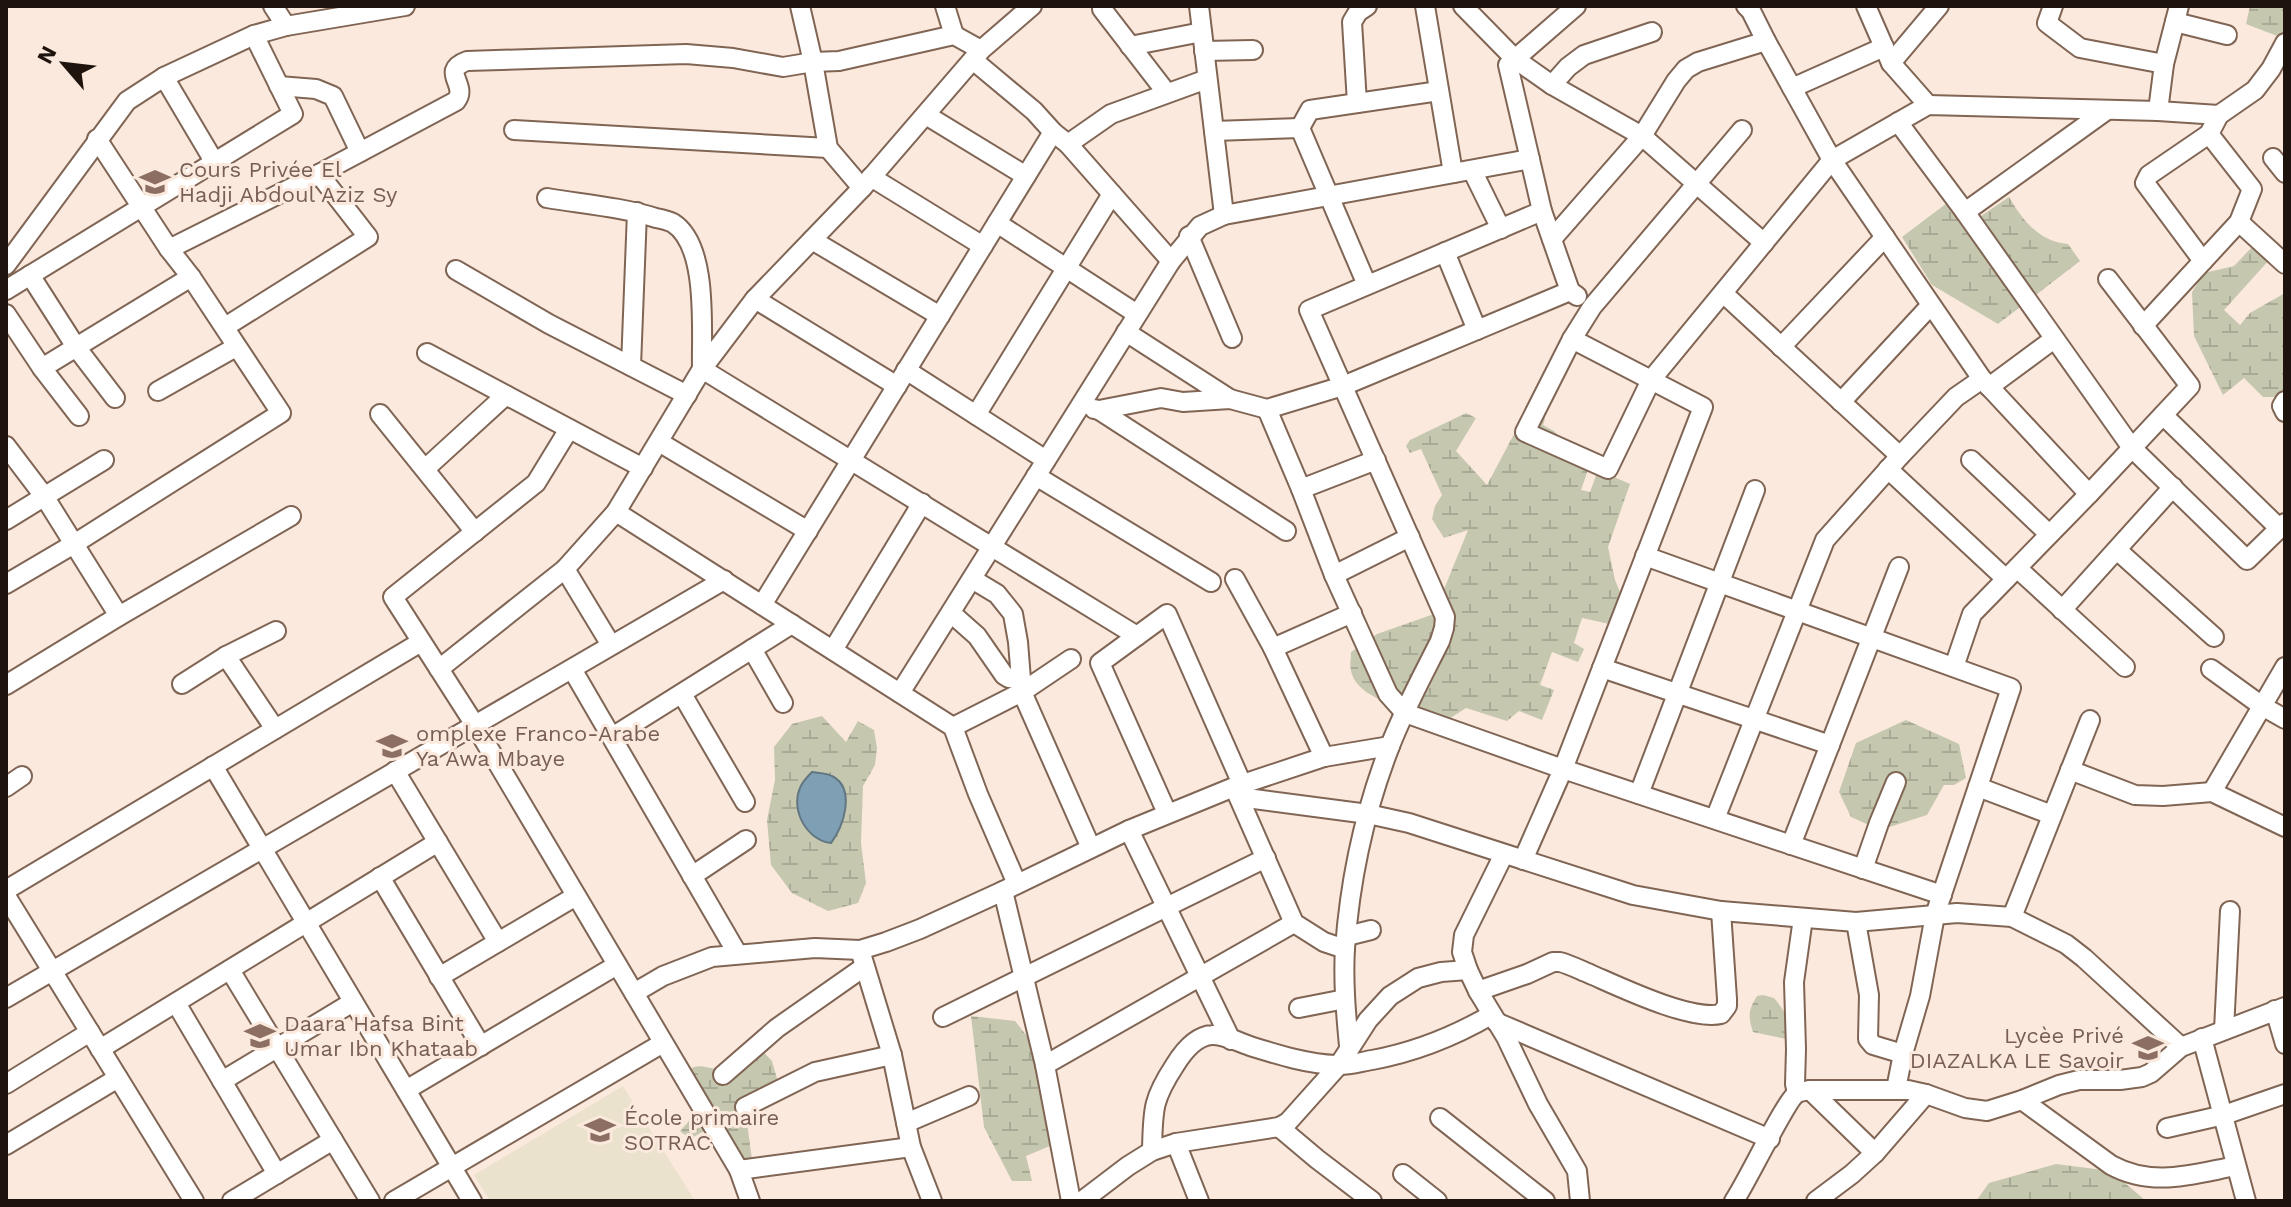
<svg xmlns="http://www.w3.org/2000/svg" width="2291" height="1207" font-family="'Work Sans',sans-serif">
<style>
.education{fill:#ebe2cd}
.wetland{fill:url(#wetland-marsh)}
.water{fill:#7fa0b4;stroke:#627682;stroke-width:2}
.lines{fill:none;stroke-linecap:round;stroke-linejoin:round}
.minor-casing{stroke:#806554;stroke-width:22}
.minor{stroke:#fff;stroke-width:18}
.labels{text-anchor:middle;stroke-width:6;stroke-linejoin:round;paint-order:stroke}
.education-label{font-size:22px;fill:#785e54;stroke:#fbe9dd;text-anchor:start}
</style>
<defs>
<pattern id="wetland-marsh" width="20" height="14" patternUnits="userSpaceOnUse" patternTransform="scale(2)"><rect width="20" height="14" fill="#c5c7af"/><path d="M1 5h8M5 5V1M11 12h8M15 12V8" fill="none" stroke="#a9aa95"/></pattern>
</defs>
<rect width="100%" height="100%" fill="#fbe9dd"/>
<polygon class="education" points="623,1086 695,1201 490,1201 474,1175"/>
<g class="wetland">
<polygon points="2250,6 2285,6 2285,39 2246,24"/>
<path d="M2009 197C2023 221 2040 242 2068 244L2080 261 1998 324 1932 285 1902 237 1951 200 1964 218 1981 216Z"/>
<polygon points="2255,244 2270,259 2224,310 2240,325 2250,313 2285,293 2285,420 2281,420 2278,397 2263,397 2244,378 2223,395 2194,336 2192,292 2204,273 2234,266"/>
<path d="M1466 413 1476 418 1456 451 1487 485 1521 421 1541 413 1545 419 1543 425 1554 431 1589 467 1581 490 1590 492 1598 470 1630 484 1608 547 1615 580 1622 597 1614 625 1582 618 1574 643 1584 649 1578 662 1552 652 1540 685 1554 690 1542 720 1519 711 1507 721 1466 708 1449 719C1422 714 1357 702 1351 671 1350 665 1351 658 1351 652L1377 634 1434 614 1468 530 1444 538 1432 519 1435 506 1442 495 1421 449 1410 453 1406 446 1410 440Z"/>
<polygon points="822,716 846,742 858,721 874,730 877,748 875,765 863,786 861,843 866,883 858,903 828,911 792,893 771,865 767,820 775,780 774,747 792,724"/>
<polygon points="1906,720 1959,744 1966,778 1954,785 1944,785 1927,815 1880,830 1851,817 1839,792 1856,743"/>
<path d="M1763 995 1774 998C1785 1011 1792 1024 1796 1041L1753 1032C1748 1017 1748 1010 1757 996Z"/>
<polygon points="971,1016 1015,1021 1053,1069 1064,1140 1026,1156 1032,1181 1012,1181 984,1127"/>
<path d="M754 1042 772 1061 783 1100 746 1115 752 1160 731 1162 711 1127 690 1139 680 1131 697 1112 681 1077C694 1062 701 1066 719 1070Z"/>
<polygon points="2056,1164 2111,1171 2146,1201 1976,1201 1989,1183"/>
</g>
<path class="water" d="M812 772C818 773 827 773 832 776 856 788 844 827 831 843 808 841 790 811 800 788 802 782 808 776 812 772Z"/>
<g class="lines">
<g class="minor-casing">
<g id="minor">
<polyline points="273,6 286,26"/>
<polyline points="800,6 813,62 828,148 862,188"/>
<polyline points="945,6 954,35"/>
<polyline points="1199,6 1224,215"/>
<polyline points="1425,6 1453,173"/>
<polyline points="1463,6 1515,59 1552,85 1642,136 1764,243"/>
<polyline points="1576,6 1508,65 1542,211 1570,291 1577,296"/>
<polyline points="1746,6 1751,11 1766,41 1832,160 1982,379 2089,494"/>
<polyline points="1866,6 1891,63 1928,105"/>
<polyline points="2053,6 2047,23 2080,48 2164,64"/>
<polyline points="1102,9 1166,92"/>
<polyline points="2175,22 2227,35"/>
<polyline points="1130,46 1202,32"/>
<polyline points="1204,51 1253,50"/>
<polyline points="973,60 1034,111 1053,132 1068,144 1171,261"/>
<polyline points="1891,63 1939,6"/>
<polyline points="164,77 215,163"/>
<polyline points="1552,85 1568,67 1584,55 1652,32"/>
<polyline points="279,86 316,89 333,96 360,152"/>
<polyline points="1792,88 1884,47"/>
<polyline points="1357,103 1352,22 1358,12 1367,6"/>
<polyline points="2158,111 2164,64 2179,6"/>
<polyline points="926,115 1026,176"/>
<polyline points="1898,122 1965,212 2132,448 2247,560 2285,523"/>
<polyline points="1300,128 1367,285"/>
<polyline points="1300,128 1310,110 1439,91"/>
<polyline points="514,130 828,148"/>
<polyline points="1742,130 1592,307 1572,339 1525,432 1608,469 1651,380 1832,160 1928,105 2158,111 2219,115"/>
<polyline points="1214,131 1300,128"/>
<polyline points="1068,144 1111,114 1207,79"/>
<polyline points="2273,158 2285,173"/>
<polyline points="1472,170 1501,229"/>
<polyline points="871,177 983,246"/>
<path d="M547 198C583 204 621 207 656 218 661 219 669 221 673 223 709 246 701 331 702 369"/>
<polyline points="1965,212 2107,110"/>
<polyline points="2239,222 2285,264"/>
<polyline points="997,223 1137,314"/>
<polyline points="1189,236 1232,338"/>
<polyline points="1552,239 1642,136 1676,81 1686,69 1698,62 1766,41"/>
<polyline points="812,240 940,316"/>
<path d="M169 249 319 174 456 101C469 85 439 71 467 61L686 54 733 58 783 67 813 62 839 61 954 35 981 50"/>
<polyline points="1445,252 1477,330"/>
<polyline points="2203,261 2145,183 2149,175 2209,134 2219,115 2255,90 2271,69 2285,43"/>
<polyline points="6,265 127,101 164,77 254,35 286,26 405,6"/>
<polyline points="456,270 549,324 687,395"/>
<polyline points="30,275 76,347 115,398"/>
<polyline points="6,290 293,114 254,35"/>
<polyline points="1723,293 1900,456"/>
<polyline points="755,299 897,386"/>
<polyline points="6,314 42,368 79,416"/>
<polyline points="2143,326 2239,222 2252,189 2209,134"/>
<polyline points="225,327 368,237 319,174"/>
<polyline points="1126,332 1230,399"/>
<polyline points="1781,347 1885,237"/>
<polyline points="427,353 643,468"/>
<polyline points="631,366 637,212"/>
<polyline points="42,368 191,277"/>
<polyline points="702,369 1137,636"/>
<polyline points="906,370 1046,460"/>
<polyline points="1989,387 2054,339"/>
<polyline points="158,391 236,347"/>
<polyline points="2285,401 2282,406 2285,412"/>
<polyline points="1841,402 1931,305"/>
<polyline points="1094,409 1099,410 1286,531"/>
<polyline points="1267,409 1301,489 1334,575 1388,694 1405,713 1563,769 1942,895"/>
<polyline points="1099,410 1161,398 1183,402 1230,399 1267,409 1343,386 1570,291"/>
<polyline points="380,414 475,532"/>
<polyline points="976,415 1112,194"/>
<polyline points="2163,415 2279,528"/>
<polyline points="569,429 536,483 393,597 475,725 739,1170 750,1201"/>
<polyline points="659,442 808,531"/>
<polyline points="6,446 44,496 119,616"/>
<polyline points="1971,460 2049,534"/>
<polyline points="425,469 506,395"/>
<polyline points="1888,469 2006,579"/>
<polyline points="1036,476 1211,582"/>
<polyline points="1301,489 1376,460"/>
<polyline points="616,512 953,727 978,794 1017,884"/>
<polyline points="6,520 104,460"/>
<polyline points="2117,550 2214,637"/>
<polyline points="1645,556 2011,688 1935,915 1920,996 1903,1054 1896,1089"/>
<polyline points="2017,568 2125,667"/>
<polyline points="565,569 611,645"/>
<polyline points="1334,575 1410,537"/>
<polyline points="972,579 997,594 1013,614 1018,642 1022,692 1091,848"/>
<polyline points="1235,579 1273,648 1324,757"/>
<polyline points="6,584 74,544 281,413 191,277 169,249 97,139"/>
<polyline points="762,605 1053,132"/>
<polyline points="2062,610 2173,487"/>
<polyline points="951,613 977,636 1004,675 1009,678 1019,679"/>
<polyline points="1273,648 1352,613"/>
<polyline points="752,649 783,703"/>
<polyline points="833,650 922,503"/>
<polyline points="226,656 275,729"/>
<polyline points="1954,667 1972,614 2089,494 2190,386 2108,279"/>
<polyline points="1602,668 1830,745"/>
<polyline points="439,669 565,569 616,512 702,369 755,299 862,188 981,50 1032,6"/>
<polyline points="572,669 737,953"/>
<polyline points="2211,669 2262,706 2285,719"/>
<polyline points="182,684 226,656 276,631"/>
<polyline points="6,685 119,616 291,516"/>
<polyline points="900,693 1171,261 1200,226 1224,215 1530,159"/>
<polyline points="682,694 745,802"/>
<polyline points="953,727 1022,692 1071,659"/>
<polyline points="612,737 792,624"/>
<polyline points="213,766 472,1201"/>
<polyline points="2070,770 2135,795 2163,796 2212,792 2285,827"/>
<polyline points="395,771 498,942"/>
<polyline points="6,787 22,776"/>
<polyline points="1978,787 2052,815"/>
<polyline points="1235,789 1294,923 1324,942 1345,949"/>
<polyline points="2212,792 2285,667"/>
<polyline points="1639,794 1755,490"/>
<polyline points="1239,797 1368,814 1409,823 1633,895 1721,911 1856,922 1957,913 2012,917 2066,944 2084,958 2181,1047"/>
<polyline points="1167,813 1100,663 1167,614 1242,784"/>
<polyline points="1715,819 1825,540 1900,456 1956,397 1982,379"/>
<polyline points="1129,830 1231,1040"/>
<polyline points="1791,845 1899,567"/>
<polyline points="1504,854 1464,935 1462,952 1468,970 1478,991 1506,1037 1538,1104 1577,1171 1580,1201"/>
<polyline points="1523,860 1563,769 1703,407 1572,339"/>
<polyline points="1863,869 1879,823 1896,782"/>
<polyline points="692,876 746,840"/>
<polyline points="380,877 481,1046"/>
<polyline points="6,890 421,642"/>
<polyline points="1003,891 1045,1065 1071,1201"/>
<polyline points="6,896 194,1201"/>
<polyline points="2012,917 2090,720"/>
<polyline points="1856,922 1869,995 1868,1039 1873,1045 1903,1054"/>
<polyline points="1347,936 1371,930"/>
<polyline points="860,950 892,1055 911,1147 932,1201"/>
<polyline points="230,970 370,1201"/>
<polyline points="439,977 576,896"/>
<path d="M1478 991 1527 974 1553 962H1560C1571 965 1580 970 1590 974 1620 987 1690 1021 1721 1014L1727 1006V999L1721 911"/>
<polyline points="634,993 663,976 712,957 815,948 860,950 886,942 920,929 1003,891 1129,830 1234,787 1324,757 1390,746"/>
<polyline points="6,998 724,580"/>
<polyline points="176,1003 277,1174"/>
<polyline points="1299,1008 1345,999"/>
<polyline points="2275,1010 2285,1044"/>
<polyline points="943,1017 1266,858"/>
<polyline points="1496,1022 1770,1139"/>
<polyline points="2224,1030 2230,911"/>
<polyline points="2202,1038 2246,1201"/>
<path d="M1349 1046C1346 1014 1343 981 1345 948 1350 880 1365 810 1390 746 1404 710 1423 675 1440 641L1444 628 1445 617 1309 310 1542 211"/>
<polyline points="100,1049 438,842"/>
<polyline points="1045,1065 1294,923"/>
<polyline points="723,1075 777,1028 864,967"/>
<polyline points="222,1081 353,1002"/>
<polyline points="6,1084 90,1032"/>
<polyline points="406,1090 617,965"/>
<polyline points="1810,1090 1875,1153"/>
<polyline points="1797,1093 1795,1084 1796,1049 1794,982 1803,918"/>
<path d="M2022 1100 2111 1165C2153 1188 2193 1174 2236 1166"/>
<polyline points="745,1107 815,1072 892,1055"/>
<polyline points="1440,1118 1545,1201"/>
<polyline points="906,1123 969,1096"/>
<polyline points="1279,1127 1317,1159 1372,1201"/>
<polyline points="2167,1128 2224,1115 2285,1094"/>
<polyline points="1176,1143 1199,1201"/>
<polyline points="6,1145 118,1078"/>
<path d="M1152 1151C1153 1110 1152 1100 1175 1065 1183 1052 1195 1036 1212 1035 1224 1034 1240 1043 1253 1047 1279 1055 1308 1064 1336 1065 1348 1066 1360 1062 1372 1060 1416 1052 1453 1037 1491 1015"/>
<polyline points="739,1170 911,1147"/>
<polyline points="1403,1174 1437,1201"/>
<polyline points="232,1201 333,1140"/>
<polyline points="394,1201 663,1043"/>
<polyline points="1082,1201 1128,1166 1152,1151 1176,1143 1279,1127 1288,1122 1339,1065 1368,1020 1390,996 1418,978 1441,972 1468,970"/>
<path d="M1734 1201C1747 1182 1786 1100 1797 1093 1801 1091 1806 1091 1810 1090H1908L1926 1094 1965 1108 1987 1111 2022 1100 2059 1085 2079 1080H2120L2142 1077 2151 1073 2181 1047 2285 1007"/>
<polyline points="1816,1201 1852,1174 1875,1153 1926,1094"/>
</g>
</g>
<use href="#minor" class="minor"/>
</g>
<defs>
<g id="school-bare" transform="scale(2.4)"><path d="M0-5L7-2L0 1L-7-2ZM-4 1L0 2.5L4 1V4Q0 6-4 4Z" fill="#8d6e63" stroke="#fbe9dd" stroke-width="2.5" paint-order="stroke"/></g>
</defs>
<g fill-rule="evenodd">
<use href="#school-bare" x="155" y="182"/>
<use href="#school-bare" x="392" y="746"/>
<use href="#school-bare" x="260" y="1036"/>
<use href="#school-bare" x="2148" y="1048"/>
<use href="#school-bare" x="600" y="1130"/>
</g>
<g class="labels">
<g class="education-label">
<text x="179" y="177">Cours Privée El<tspan x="179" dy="25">Hadji Abdoul Aziz Sy</tspan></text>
<text x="416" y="741">omplexe Franco-Arabe<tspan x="416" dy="25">Ya Awa Mbaye</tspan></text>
<text x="284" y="1031">Daara Hafsa Bint<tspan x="284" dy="25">Umar Ibn Khataab</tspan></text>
<text x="2124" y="1043" text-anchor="end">Lycèe Privé<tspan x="2124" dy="25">DIAZALKA LE Savoir</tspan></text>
<text x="624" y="1125">École primaire<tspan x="624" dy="25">SOTRAC</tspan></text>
</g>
</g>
<rect width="2291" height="1207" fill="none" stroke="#1e140d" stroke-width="16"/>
<g transform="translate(64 64) rotate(298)" stroke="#fbe9dd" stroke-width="6" paint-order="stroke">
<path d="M0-6L14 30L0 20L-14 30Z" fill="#1e140d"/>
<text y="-12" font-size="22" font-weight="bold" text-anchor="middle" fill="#1e140d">N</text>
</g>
</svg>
